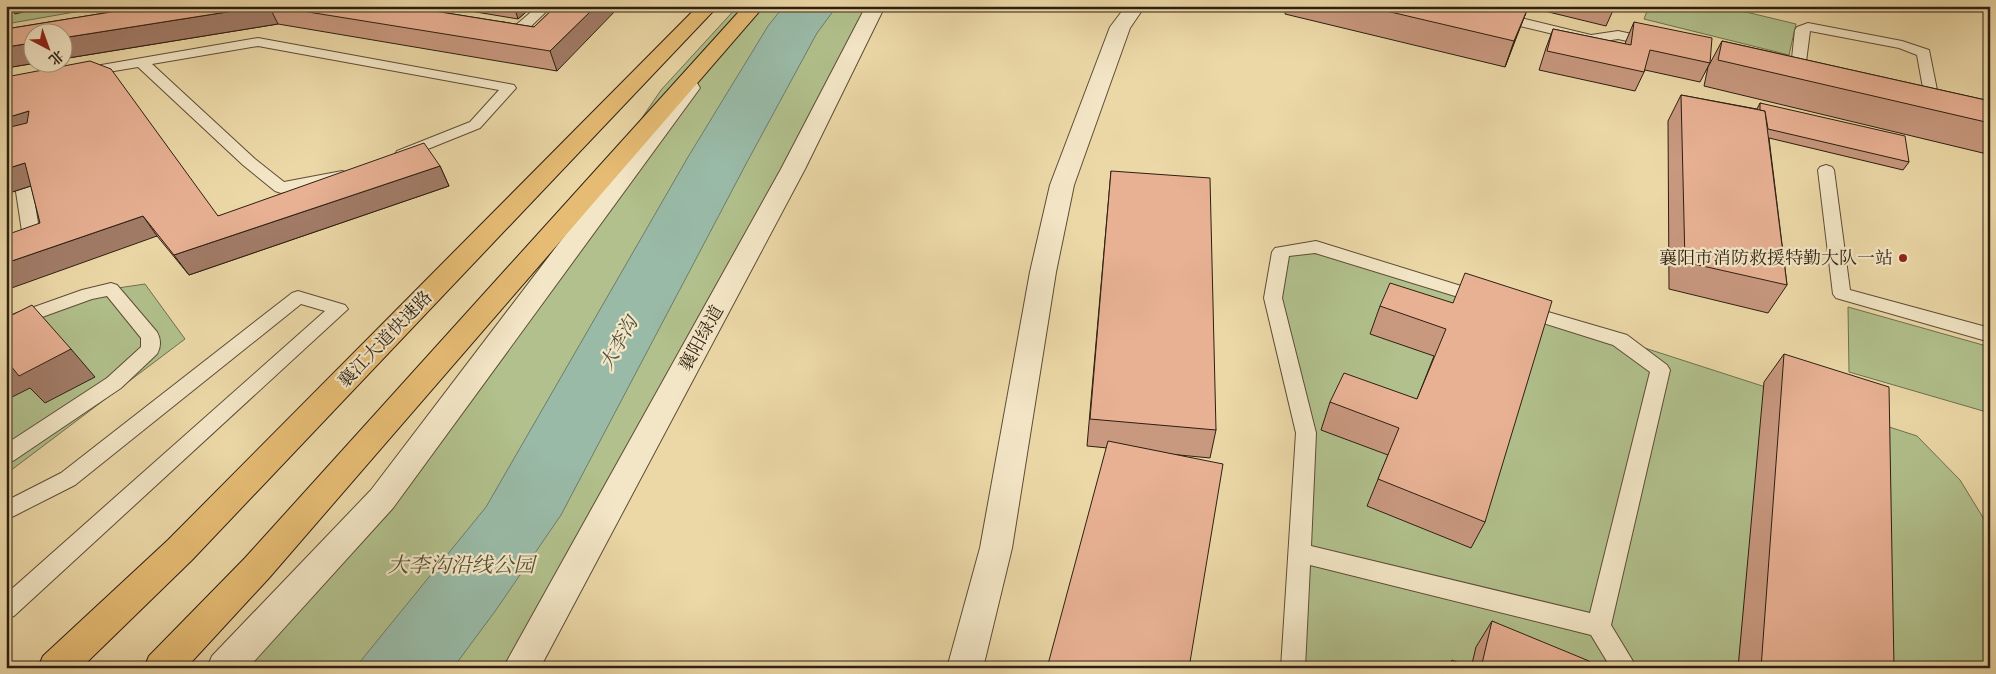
<svg xmlns="http://www.w3.org/2000/svg" width="1996" height="674" font-family="'IM FELL DW Pica','Noto Serif SC',serif">
<style>
.green{fill:#b1c08c;stroke:#6f704e}
.water{fill:#99baa7;stroke:#6e7c6b}
.lines{fill:none;stroke-linecap:round;stroke-linejoin:round}
.lane-casing{stroke:#5d4d36;stroke-width:2}
.street-casing{stroke:#5d4d36;stroke-width:2}
.highway-casing{stroke:#2d1f11;stroke-width:2}
.lane{fill:#f3e6c6;fill-rule:evenodd}
.street{fill:#f3e6c6;fill-rule:evenodd}
.highway{fill:#e6bc74;fill-rule:evenodd}
.wall{fill:#c8987f;stroke:#2d1f11}
.shaded-wall{fill:#a27c68;stroke:#2d1f11}
.building{fill:#e8b194;stroke:#2d1f11}
.poi-dot{fill:#8f2418;stroke:#f3e6c6;stroke-width:2}
.labels{text-anchor:middle;stroke-width:4.5;stroke-linejoin:round;paint-order:stroke}
.poi-label{font-size:18px;fill:#2d1f11;stroke:#f3e6c6;text-anchor:end}
.street-label{font-size:18px;fill:#2d1f11;stroke:#f3e6c6}
.water-label{font-size:19px;font-style:italic;fill:#4d4e3e;stroke:#f3e6c6}
.near-park-label{font-size:21px;font-style:italic;fill:#554f36;stroke:#f3e6c6}
</style>
<rect width="100%" height="100%" fill="#ecd8a7"/>
<filter id="stains"><feTurbulence type="fractalNoise" baseFrequency=".004" numOctaves="4"/><feColorMatrix values="0 0 0 0 .2 0 0 0 0 .09 0 0 0 0 .02 0 0 0 .5 -.17"/></filter>
<radialGradient id="worn" r=".72"><stop offset=".6" stop-color="#630" stop-opacity="0"/><stop offset="1" stop-color="#630" stop-opacity=".3"/></radialGradient>
<g class="green">
<polygon points="6,6 109,6 6,24"/>
<polygon points="738,6 876,6 521,668 225,668 382,499 661,90"/>
<polygon points="1649,6 1721,6 1796,24 1789,55 1644,19"/>
<polygon points="1316,247 1620,340 1917,436 1960,480 1987,524 1990,565 1990,668 1293,668 1306,433 1273,298 1281,252"/>
<polygon points="145,284 185,339 6,474 6,324 111,289"/>
<polygon points="1848,307 1990,347 1990,413 1849,372"/>
</g>
<polygon class="water" points="784,6 837,6 817,33 746,164 561,515 496,610 453,668 355,668 486,507 688,157 768,26"/>
<g class="lines">
<g class="lane-casing">
<g id="lane">
<polygon points="430,6 444,6 435,16 430,17 423,13"/>
<path d="M538 6H552L524 33C516 35 500 32 494 26L501 22 516 25Z"/>
<polygon points="1447,6 1471,6 1591,35 1618,31 1655,39 1657,42 1650,46 1618,39 1591,43 1448,9"/>
<polygon points="1808,23 1902,41 1929,50 1941,110 1939,113 1929,113 1927,110 1917,55 1899,48 1810,31 1804,77 1802,80 1792,80 1790,77 1795,30 1797,27"/>
<polygon points="258,38 509,84 514,85 516,88 480,128 403,159 397,157 395,154 397,151 470,122 499,90 258,46 152,64 255,159 284,182 342,171 348,173 350,176 348,179 342,181 281,193 275,191 243,165 138,67 84,76 79,75 77,72 79,69 84,68"/>
<polygon points="17,139 22,141 25,144 41,241 38,245 6,256 6,244 23,238 10,152 6,153 6,143"/>
<polygon points="1826,165 1832,167 1834,170 1850,290 1990,328 1990,342 1836,298 1833,294 1818,170 1820,167"/>
<polygon points="1316,241 1487,294 1490,298 1487,302 1481,304 1315,253 1289,256 1282,298 1316,433 1311,546 1590,613 1650,372 1613,345 1518,315 1515,311 1518,307 1524,305 1627,335 1667,365 1670,370 1611,625 1637,668 1611,668 1591,635 1310,565 1305,668 1281,668 1296,433 1264,298 1272,252 1275,248"/>
<path d="M111 283 117 285 157 332C161 339 161 347 157 354L121 388 13 461 6 463V444L107 378 141 347V338L107 296 92 299 6 330V317L82 290Z"/>
<polygon points="298,291 345,305 348,309 14,616 6,619 6,594 325,311 301,304 75,485 6,520 6,501 61,473 292,293"/>
</g>
</g>
<g class="street-casing">
<g id="street">
<polygon points="866,6 885,6 805,169 540,668 503,668 781,169"/>
<polygon points="1126,6 1145,6 1130,28 1074,185 1056,272 1012,548 983,668 947,668 980,548 1030,272 1050,185 1110,27"/>
<polygon points="689,82 697,83 700,88 393,508 248,668 207,668 212,656 371,490 681,83"/>
</g>
</g>
<g class="highway-casing">
<g id="highway">
<polygon points="698,6 718,6 192,560 81,668 38,668 43,656 168,540"/>
<polygon points="744,6 764,6 269,578 186,668 144,668 149,656 245,558"/>
</g>
</g>
<use href="#lane" class="lane"/>
<use href="#street" class="street"/>
<use href="#highway" class="highway"/>
</g>
<g class="wall">
<polygon points="148,6 403,6 534,27 556,6 557,71 278,24 62,59 62,32 32,62 42,62 6,68 6,29"/>
<polygon points="469,6 533,6 518,19 470,11"/>
<polygon points="1286,6 1511,6 1527,10 1505,67 1285,14"/>
<polygon points="1524,6 1615,6 1606,26"/>
<polygon points="1634,22 1710,63 1700,82 1645,70 1635,91 1539,70 1546,48 1553,29 1625,44 1626,41"/>
<polygon points="1722,41 1990,101 1990,151 1987,154 1704,86 1708,67"/>
<polygon points="6,77 218,216 440,166 449,186 189,275 157,236 40,223 31,186 6,194"/>
<polygon points="1681,95 1757,109 1760,103 1909,162 1903,170 1769,138 1787,285 1768,313 1669,289 1668,121"/>
<polygon points="1111,171 1216,430 1210,458 1087,446"/>
<polygon points="1453,303 1485,522 1471,548 1367,506 1388,455 1321,430 1330,402 1417,399 1434,356 1370,334 1380,306"/>
<polygon points="1784,354 1894,668 1738,668 1764,382"/>
<polygon points="1492,621 1588,668 1471,668 1476,647"/>
</g>
<g class="shaded-wall">
<polygon points="10,6 48,6 15,14"/>
<polygon points="265,6 269,6 278,24 62,59 62,38"/>
<polygon points="514,6 533,6 518,19"/>
<polygon points="596,6 620,6 557,71 550,51"/>
<polygon points="1527,10 1517,35 1505,67 1514,41"/>
<polygon points="32,43 32,62 42,62 6,68 6,47"/>
<polygon points="29,111 43,131 6,142 6,118"/>
<polygon points="25,163 40,183 6,194 6,169"/>
<polygon points="440,166 449,186 189,275 174,255"/>
<polygon points="143,216 157,236 6,290 6,263"/>
<polygon points="71,349 95,377 45,403 30,388 6,400 6,360"/>
</g>
<g class="building">
<polygon points="148,6 265,6 62,38 62,32 32,32 32,43 6,47 6,29"/>
<polygon points="271,6 403,6 534,27 556,6 596,6 550,51"/>
<polygon points="1365,6 1511,6 1527,10 1514,41"/>
<polygon points="1634,22 1712,38 1710,63 1650,50 1644,72 1547,51 1553,29 1631,45"/>
<polygon points="1722,41 1990,101 1990,123 1718,60"/>
<polygon points="90,61 111,69 218,216 424,143 440,166 174,255 143,216 6,263 6,235 40,223 25,163 6,169 6,128 27,123 29,111 6,118 6,77"/>
<polygon points="1681,95 1765,111 1787,285 1685,262"/>
<polygon points="1760,103 1905,136 1909,162 1768,129 1765,111 1760,110"/>
<polygon points="1111,171 1210,178 1216,430 1090,419"/>
<polygon points="1465,273 1552,301 1485,522 1378,479 1399,428 1330,402 1344,373 1417,399 1446,329 1380,306 1390,283 1453,303"/>
<polygon points="32,305 71,349 19,376 6,360 6,318"/>
<polygon points="1784,354 1889,387 1894,668 1761,668"/>
<polygon points="1108,441 1223,464 1189,668 1047,668"/>
<polygon points="1492,621 1589,661 1588,668 1481,668"/>
<polygon points="1452,660 1470,668 1449,668"/>
</g>
<circle class="poi-dot" cx="1903" cy="258" r="5"/>
<g class="labels">
<g class="poi-label">
<text x="1893" y="264">襄阳市消防救援特勤大队一站</text>
</g>
<g class="street-label">
<text transform="translate(701 338) rotate(-61)" y="6">襄阳绿道</text>
<text transform="translate(385 339) rotate(-46)" y="6">襄江大道快速路</text>
</g>
<g class="water-label">
<text transform="translate(618 343) rotate(-61)" y="7">大李沟</text>
</g>
<g class="near-park-label">
<text x="461" y="572">大李沟沿线公园</text>
</g>
</g>
<rect width="1996" height="674" fill="none" stroke="#ecd8a7" stroke-width="25"/>
<rect x="8" y="8" width="1981" height="659" fill="none" stroke="#2d1f11" stroke-width="2.5"/>
<rect x="12" y="12" width="1971" height="649" fill="none" stroke="#2d1f11"/>
<g transform="translate(48 48) rotate(139)"><circle r="24" fill="#f3e6c6" stroke="#a4967e"/>
<path d="M0-4L9 19L0 12L-9 19Z" fill="#8f2418"/>
<text y="-8" font-size="14" font-weight="bold" text-anchor="middle" fill="#2d1f11">北</text>
</g>
<rect width="100%" height="100%" filter="url(#stains)"/>
<rect width="100%" height="100%" fill="url(#worn)"/>
</svg>
